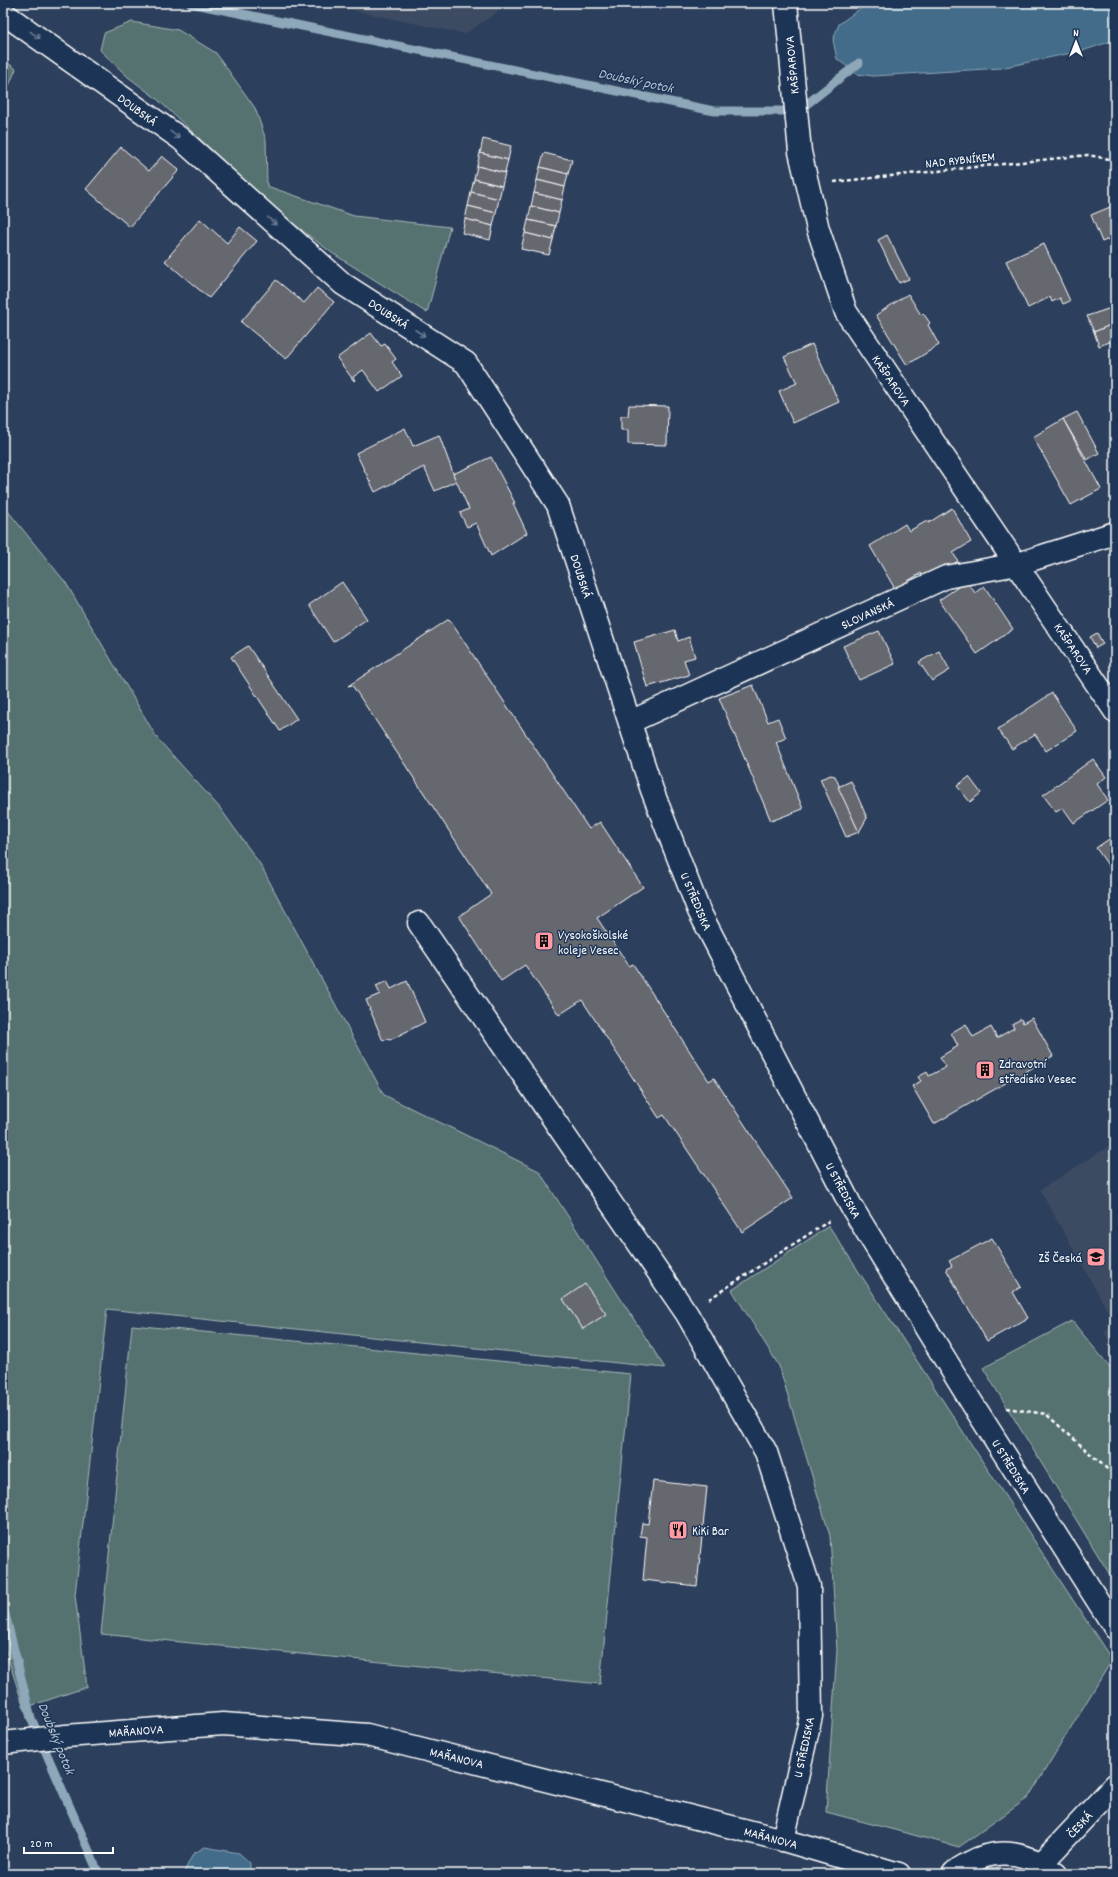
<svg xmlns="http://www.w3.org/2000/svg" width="1118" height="1877" font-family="Dekko,sans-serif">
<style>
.built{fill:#3d4b62}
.green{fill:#547271;stroke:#aab8b8}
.water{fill:#436c8a;stroke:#8ea7b9}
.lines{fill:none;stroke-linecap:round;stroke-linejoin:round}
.stream{stroke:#8ea7b9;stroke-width:9}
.building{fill:#666770;stroke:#fff}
.minor-casing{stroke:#fff;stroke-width:25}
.path{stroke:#fff;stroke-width:2.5;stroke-dasharray:4 3;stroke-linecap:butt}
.minor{stroke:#1d3557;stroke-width:22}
.oneway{stroke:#6c7c92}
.labels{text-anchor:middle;stroke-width:3;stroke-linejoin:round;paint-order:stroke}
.street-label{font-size:13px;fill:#fff;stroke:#1d3557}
.poi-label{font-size:13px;fill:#fff;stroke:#1d3557;text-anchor:start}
.water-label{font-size:14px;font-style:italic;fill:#b4c4d0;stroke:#1d3557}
</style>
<rect width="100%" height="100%" fill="#2c3f5c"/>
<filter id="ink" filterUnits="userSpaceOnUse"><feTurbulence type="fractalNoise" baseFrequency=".025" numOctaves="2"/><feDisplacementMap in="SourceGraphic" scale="8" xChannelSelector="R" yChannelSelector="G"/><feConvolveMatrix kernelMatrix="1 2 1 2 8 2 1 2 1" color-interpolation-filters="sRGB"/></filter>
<g filter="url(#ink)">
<g class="built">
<polygon points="318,3 511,3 465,34"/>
<polygon points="1115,1142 1115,1349 1104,1332 1115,1324 1040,1190"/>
</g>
<g class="green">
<polygon points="132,22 178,30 216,53 255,108 266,140 267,186 354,216 450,227 427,313 332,253 277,211 156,98 128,77 100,50 104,33"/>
<polygon points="3,59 16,69 3,100"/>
<polygon points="3,505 66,583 157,738 220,808 260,864 384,1095 539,1171 665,1368 107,1309 75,1595 87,1687 24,1708 3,1643"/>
<polygon points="829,1226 1112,1660 1028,1798 959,1847 826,1812 837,1650 830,1536 779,1366 732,1290"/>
<polygon points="1072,1321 1115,1373 1115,1583 983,1368"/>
<polygon points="132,1325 631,1374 600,1684 101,1634"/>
</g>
<g class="water">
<polygon points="868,3 1115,3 1115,40 1085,50 1001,68 874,76 857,74 837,59 833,40 839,24"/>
<polygon points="205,1847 239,1853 250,1863 250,1874 183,1874 193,1854"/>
</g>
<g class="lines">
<g class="stream">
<polyline points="190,3 714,111 798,111 859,63"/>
<polyline points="3,1606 31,1718 99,1874"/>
</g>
</g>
<g class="building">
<polygon points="483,139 511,146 508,160 480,153"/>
<polygon points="121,147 149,171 162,156 179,170 130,227 86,189"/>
<polygon points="480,153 508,160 505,173 477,166"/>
<polygon points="544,153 572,160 568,174 540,167"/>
<polygon points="477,166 505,173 502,186 474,179"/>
<polygon points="540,167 568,174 565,187 537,180"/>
<polygon points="474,179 502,186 499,199 471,192"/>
<polygon points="537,180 565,187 562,200 534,193"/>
<polygon points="471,192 499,199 496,213 468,206"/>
<polygon points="534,193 562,200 559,213 531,206"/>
<polygon points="1115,205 1115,236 1102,242 1091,215"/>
<polygon points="468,206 496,213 493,226 465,219"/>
<polygon points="531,206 559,213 556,226 528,220"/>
<polygon points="200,219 227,243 240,227 257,241 209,298 165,261"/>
<polygon points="465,219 493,226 490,240 462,233"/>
<polygon points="528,220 556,226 553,240 525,233"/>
<polygon points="525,233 553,240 549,255 521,249"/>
<polygon points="887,235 909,279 899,283 878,240"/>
<polygon points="1044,244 1070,301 1063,304 1060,298 1052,302 1050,297 1028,308 1006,261"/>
<polygon points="276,280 304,303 317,288 334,302 286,359 241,322"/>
<polygon points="908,294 921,315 923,313 930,323 928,325 939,345 907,365 876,315"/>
<polygon points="1114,307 1115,323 1094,332 1087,316"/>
<polygon points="1115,323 1115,340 1099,346 1094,332"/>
<polygon points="371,333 381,346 385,344 396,359 392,362 402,376 379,392 363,370 353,377 355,380 354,381 337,358"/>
<polygon points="812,344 839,402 793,423 779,391 797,383 784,357"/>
<polygon points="629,405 668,406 667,445 628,444 628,430 621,430 621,416 628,416"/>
<polygon points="1077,412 1099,453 1087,460 1063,419"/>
<polygon points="1063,419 1101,489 1071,505 1033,437"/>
<polygon points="405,428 413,446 439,435 456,481 435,491 424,467 375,492 356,453"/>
<polygon points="491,457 515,503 513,503 527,533 491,556 476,523 467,527 460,513 469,509 453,474"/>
<polygon points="952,508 971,542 953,553 958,561 926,581 921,573 895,589 870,546 905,524 909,531 927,521 928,523"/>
<polygon points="967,581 975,593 984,586 1013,629 977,654 939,600"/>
<polygon points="342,582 367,619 333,642 309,605"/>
<polygon points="449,619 589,829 600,822 643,887 597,918 629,966 633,964 709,1081 714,1078 793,1198 742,1232 664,1115 659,1118 582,1000 559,1015 525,965 501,981 459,916 491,894 352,685 348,686"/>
<polygon points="675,630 678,641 689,637 695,657 684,660 689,675 647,687 634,642"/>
<polygon points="879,631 895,664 859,680 843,646"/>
<polygon points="1097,633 1103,644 1096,648 1090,637"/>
<polygon points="248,646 297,719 280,731 231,657"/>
<polygon points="939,651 950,670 932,681 919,662"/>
<polygon points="753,685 768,722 778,718 786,738 776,742 803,809 771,821 719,698"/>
<polygon points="1052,693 1077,731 1046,751 1035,734 1012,749 998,729"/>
<polygon points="1093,759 1106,777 1097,784 1108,800 1074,823 1063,808 1056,812 1043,795"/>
<polygon points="831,775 835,776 859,832 846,837 820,779"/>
<polygon points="969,777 981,793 970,802 957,786"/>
<polygon points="851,781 867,818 859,832 838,787"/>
<polygon points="1115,835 1115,875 1096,848"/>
<polygon points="387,981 391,989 407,981 425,1022 390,1040 387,1039 383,1041 366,1000 380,994 376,986"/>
<polygon points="1032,1018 1053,1056 934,1124 912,1086 921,1081 918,1077 927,1072 929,1076 946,1067 940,1057 958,1046 951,1033 966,1024 973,1037 991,1027 997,1038 1014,1028 1012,1024 1021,1019 1023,1023"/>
<polygon points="992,1238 1021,1287 1013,1292 1028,1318 987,1341 946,1269 952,1266 949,1261"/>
<polygon points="585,1284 606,1314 583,1329 563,1299"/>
<polygon points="653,1481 707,1487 697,1586 643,1580 647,1537 640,1536 642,1523 648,1524"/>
</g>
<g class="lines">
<g class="minor-casing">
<g id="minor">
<polyline points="786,3 800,152 818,229 846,312 1115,711"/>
<polyline points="3,13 181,139 343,284 466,363 558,505 652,790 699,911 851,1206 972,1403 1115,1628"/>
<polyline points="630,722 946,577 1018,564 1115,533"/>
<polyline points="419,923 687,1314 766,1452 809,1586 811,1716 783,1840"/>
<polyline points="3,1743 66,1736 223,1724 367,1735 783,1840 899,1874"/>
<polyline points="1042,1863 1115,1785"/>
<path d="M953 1874C957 1869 963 1867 969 1863 999 1846 1030 1853 1056 1874"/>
</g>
</g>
<g class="path">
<polyline points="834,182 1088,155 1115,160"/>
<polyline points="709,1299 829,1221"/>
<polyline points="1006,1408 1046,1414 1115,1476"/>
</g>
<use href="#minor" class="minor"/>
</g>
<defs><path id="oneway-shaft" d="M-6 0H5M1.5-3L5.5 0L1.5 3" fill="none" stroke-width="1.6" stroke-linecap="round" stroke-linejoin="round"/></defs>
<g class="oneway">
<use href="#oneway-shaft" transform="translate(35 35) rotate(36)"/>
<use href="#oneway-shaft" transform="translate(175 135) rotate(36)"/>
<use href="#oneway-shaft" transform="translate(272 221) rotate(42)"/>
<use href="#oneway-shaft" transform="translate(420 333) rotate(33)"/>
</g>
</g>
<defs>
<g id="building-square" transform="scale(1)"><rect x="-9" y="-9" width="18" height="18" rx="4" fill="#ff9aa2" stroke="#1d3557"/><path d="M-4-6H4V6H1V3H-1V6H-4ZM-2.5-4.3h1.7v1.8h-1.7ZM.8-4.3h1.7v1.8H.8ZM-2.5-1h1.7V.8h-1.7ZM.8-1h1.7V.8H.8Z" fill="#111"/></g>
<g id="school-square" transform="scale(1)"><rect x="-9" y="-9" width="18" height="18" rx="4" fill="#ff9aa2" stroke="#1d3557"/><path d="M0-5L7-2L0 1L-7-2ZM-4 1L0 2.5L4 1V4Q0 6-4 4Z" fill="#111"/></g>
<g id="restaurant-square" transform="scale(1)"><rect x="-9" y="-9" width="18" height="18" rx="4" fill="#ff9aa2" stroke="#1d3557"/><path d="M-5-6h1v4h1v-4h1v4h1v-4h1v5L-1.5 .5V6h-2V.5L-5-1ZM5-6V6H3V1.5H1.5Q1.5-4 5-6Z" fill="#111"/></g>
</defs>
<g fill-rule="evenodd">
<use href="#building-square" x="544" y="941"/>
<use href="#building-square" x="985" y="1070"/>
<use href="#school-square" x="1096" y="1257"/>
<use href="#restaurant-square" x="678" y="1530"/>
</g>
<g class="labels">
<g class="street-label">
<text transform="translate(791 65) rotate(-95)" y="5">KAŠPAROVA</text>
<text transform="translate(138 109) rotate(36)" y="5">DOUBSKÁ</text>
<text transform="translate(960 159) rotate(-6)" y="5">NAD RYBNÍKEM</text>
<text transform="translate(389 313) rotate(33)" y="5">DOUBSKÁ</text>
<text transform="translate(892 380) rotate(56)" y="5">KAŠPAROVA</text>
<text transform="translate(582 576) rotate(72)" y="5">DOUBSKÁ</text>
<text transform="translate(867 613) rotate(-25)" y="5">SLOVANSKÁ</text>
<text transform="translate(1074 648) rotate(56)" y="5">KAŠPAROVA</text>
<text transform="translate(697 901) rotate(67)" y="5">U STŘEDISKA</text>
<text transform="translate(844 1190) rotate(62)" y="5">U STŘEDISKA</text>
<text transform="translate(1012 1466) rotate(58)" y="5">U STŘEDISKA</text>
<text transform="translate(136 1730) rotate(-4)" y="5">MAŘANOVA</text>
<text transform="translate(803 1747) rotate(-78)" y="5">U STŘEDISKA</text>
<text transform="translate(457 1757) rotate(14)" y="5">MAŘANOVA</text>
<text transform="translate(1079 1824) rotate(-47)" y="5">ČESKÁ</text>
<text transform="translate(771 1837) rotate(15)" y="5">MAŘANOVA</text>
</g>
<g class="poi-label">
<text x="558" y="939">Vysokoškolské<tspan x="558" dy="15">koleje Vesec</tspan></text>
<text x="999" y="1068">Zdravotní<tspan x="999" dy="15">středisko Vesec</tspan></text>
<text x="1082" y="1262" text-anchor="end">ZŠ Česká</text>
<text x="692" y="1535">KiKi Bar</text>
</g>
<g class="water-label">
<text transform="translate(636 80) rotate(12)" y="5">Doubský potok</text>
<text transform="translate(57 1738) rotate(68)" y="5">Doubský potok</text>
</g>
</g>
<rect width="1118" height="1877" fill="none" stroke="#1d3557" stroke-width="16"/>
<rect x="8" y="8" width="1102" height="1861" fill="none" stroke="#fff" stroke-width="1.5" filter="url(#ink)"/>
<g transform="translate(1076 42)" stroke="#1d3557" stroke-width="3" paint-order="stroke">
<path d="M0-3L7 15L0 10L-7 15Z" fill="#ffffff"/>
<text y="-6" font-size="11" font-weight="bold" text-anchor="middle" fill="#ffffff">N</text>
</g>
<path d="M24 1847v6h89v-6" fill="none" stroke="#ffffff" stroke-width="2"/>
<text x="30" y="1847" font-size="12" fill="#ffffff" stroke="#1d3557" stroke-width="3" paint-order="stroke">20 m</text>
</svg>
